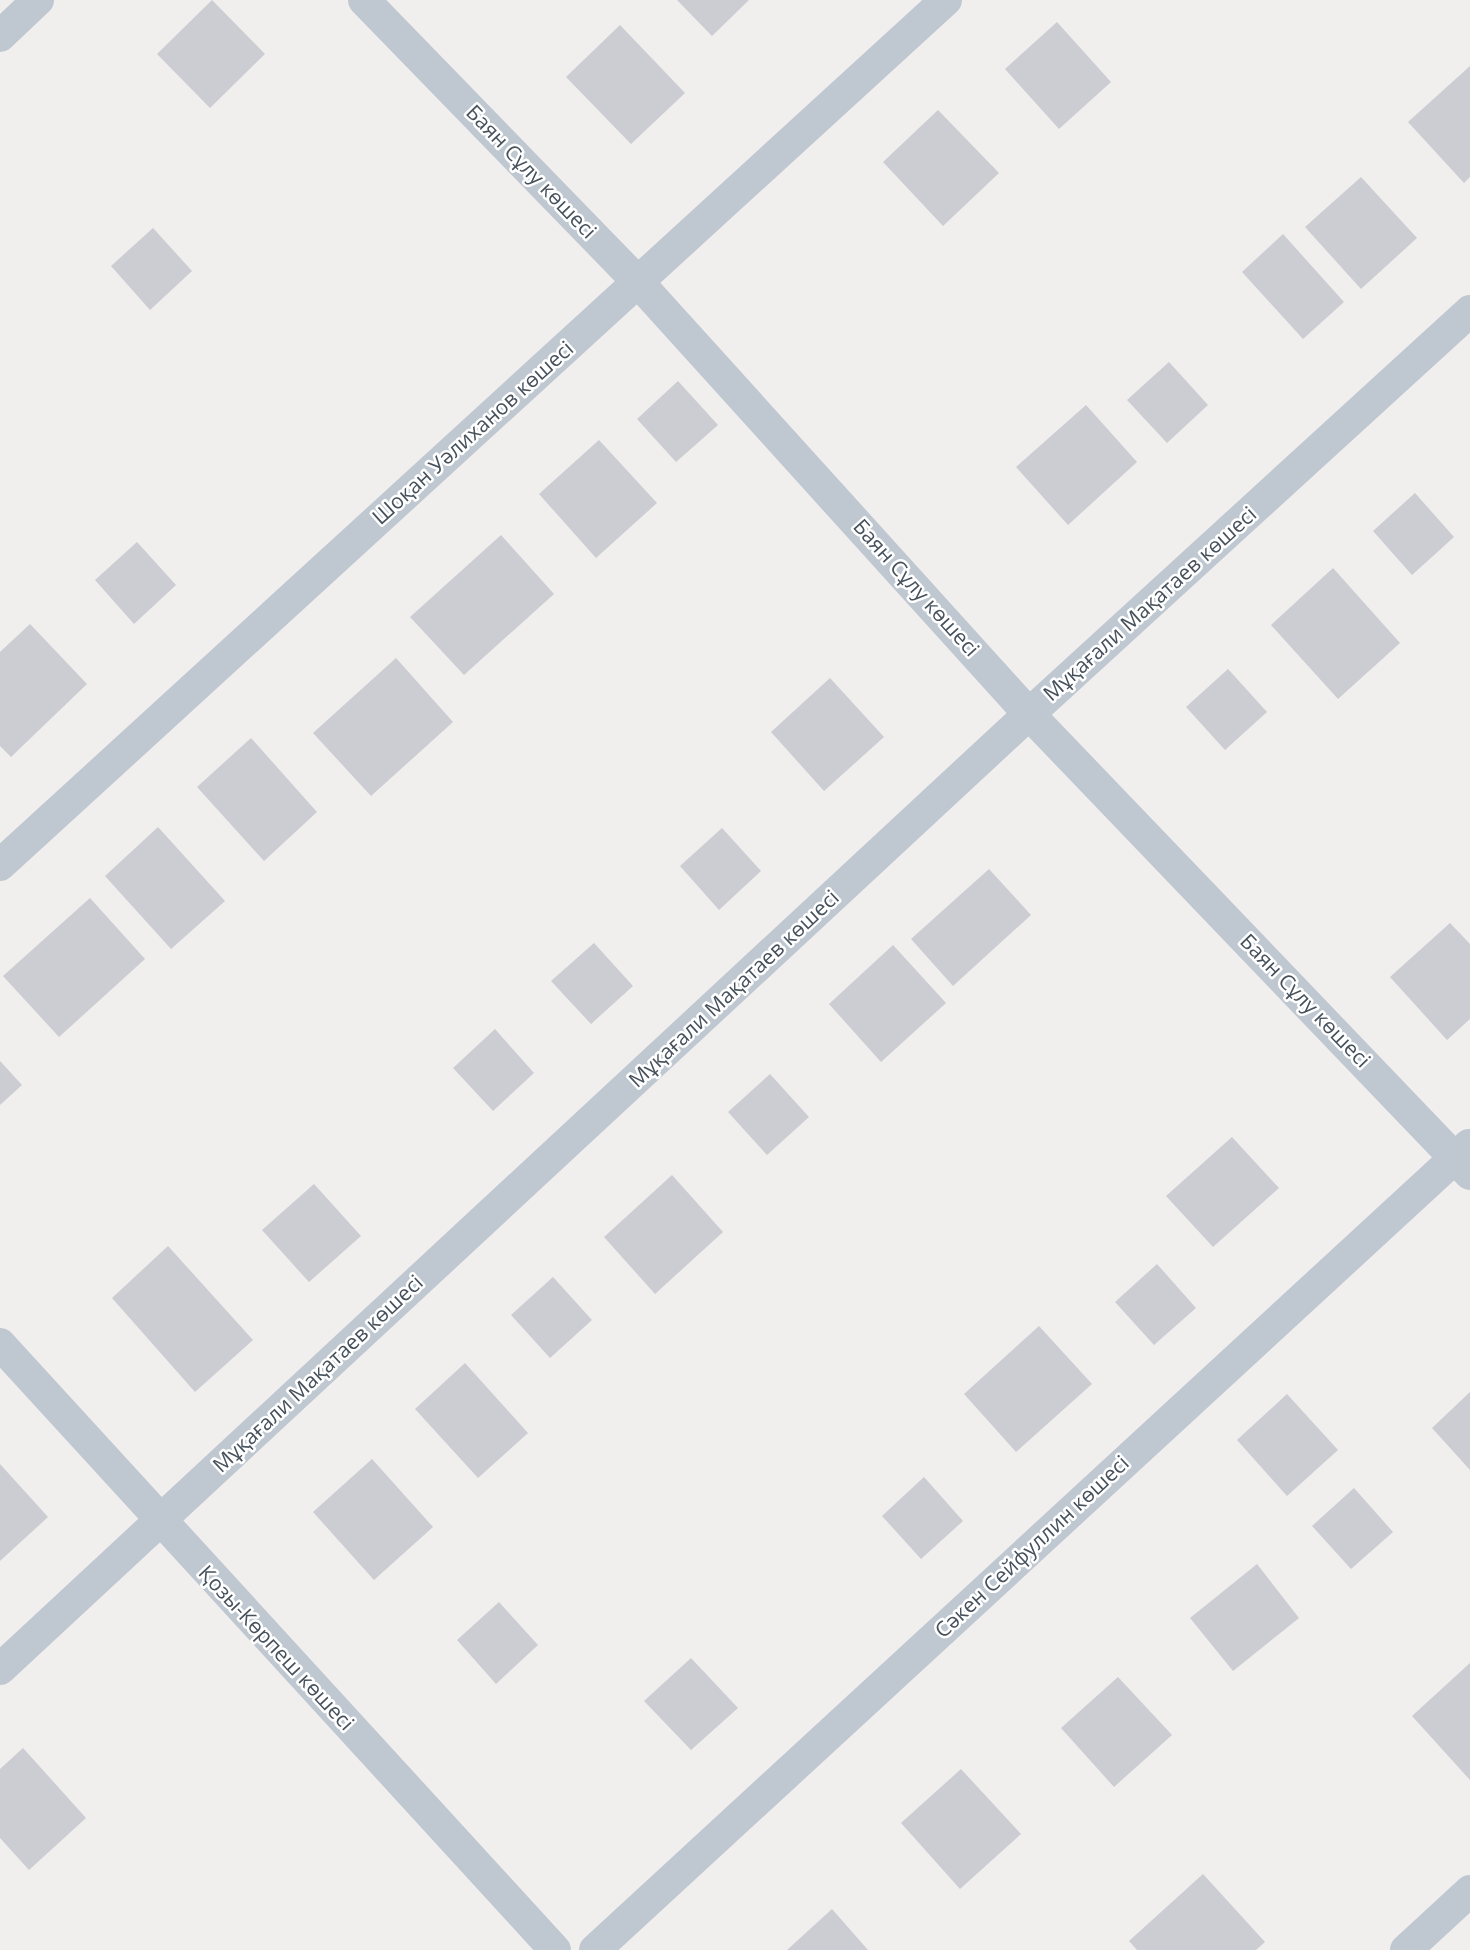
<svg xmlns="http://www.w3.org/2000/svg" width="1470" height="1950" font-family="'Open Sans',sans-serif">
<style>
.building{fill:#cbcdd3}
.lines{fill:none;stroke-linecap:round;stroke-linejoin:round}
.minor{stroke:#bfc8d0;stroke-width:32}
.labels{text-anchor:middle;stroke-width:5;stroke-linejoin:round;paint-order:stroke}
.street-label{font-size:21px;fill:#46515c;stroke:#fff}
</style>
<rect width="100%" height="100%" fill="#f1eeee"/>
<g class="building">
<polygon points="212,0 265,54 210,108 157,54"/>
<polygon points="677,0 749,0 712,36"/>
<polygon points="1057,22 1111,82 1059,129 1005,69"/>
<polygon points="620,25 685,93 631,144 566,77"/>
<polygon points="1470,66 1470,177 1464,183 1408,122"/>
<polygon points="938,110 999,173 943,226 883,162"/>
<polygon points="1361,177 1417,238 1361,289 1305,227"/>
<polygon points="153,228 192,271 150,310 111,266"/>
<polygon points="1283,234 1344,302 1303,339 1242,272"/>
<polygon points="1169,362 1208,405 1167,443 1127,400"/>
<polygon points="678,381 718,425 676,462 637,419"/>
<polygon points="1086,405 1137,462 1068,525 1016,467"/>
<polygon points="599,440 657,503 596,558 539,494"/>
<polygon points="1415,493 1454,537 1412,575 1373,531"/>
<polygon points="501,535 554,594 464,675 410,617"/>
<polygon points="137,542 176,585 134,624 95,580"/>
<polygon points="1333,568 1400,643 1338,699 1271,625"/>
<polygon points="30,624 87,684 11,757 0,746 0,652"/>
<polygon points="396,658 453,722 371,796 313,733"/>
<polygon points="1228,669 1267,712 1225,750 1186,707"/>
<polygon points="830,678 884,737 824,791 771,732"/>
<polygon points="251,738 317,812 264,861 197,787"/>
<polygon points="158,827 225,901 171,949 105,876"/>
<polygon points="722,828 761,871 719,910 680,866"/>
<polygon points="989,869 1031,915 953,986 911,939"/>
<polygon points="90,898 145,959 59,1037 3,976"/>
<polygon points="1450,923 1470,944 1470,1019 1447,1040 1390,977"/>
<polygon points="594,943 633,986 591,1024 551,981"/>
<polygon points="893,945 946,1003 881,1062 829,1004"/>
<polygon points="495,1029 534,1073 493,1111 453,1068"/>
<polygon points="0,1061 22,1085 0,1105"/>
<polygon points="770,1074 809,1117 767,1155 728,1112"/>
<polygon points="1232,1137 1279,1188 1213,1247 1166,1196"/>
<polygon points="672,1175 723,1232 655,1294 604,1237"/>
<polygon points="314,1184 361,1236 309,1282 262,1230"/>
<polygon points="168,1246 253,1340 195,1392 112,1298"/>
<polygon points="1157,1264 1196,1308 1154,1345 1115,1302"/>
<polygon points="553,1277 592,1320 550,1358 511,1315"/>
<polygon points="1039,1326 1092,1384 1016,1452 964,1394"/>
<polygon points="465,1363 528,1433 478,1478 415,1409"/>
<polygon points="1470,1392 1470,1470 1432,1428"/>
<polygon points="1287,1394 1338,1450 1287,1496 1237,1440"/>
<polygon points="372,1459 433,1527 374,1580 313,1512"/>
<polygon points="0,1464 48,1517 0,1561"/>
<polygon points="924,1477 963,1521 921,1559 882,1516"/>
<polygon points="1354,1488 1393,1532 1351,1569 1312,1526"/>
<polygon points="1257,1564 1299,1618 1233,1671 1190,1618"/>
<polygon points="499,1602 538,1645 496,1684 457,1640"/>
<polygon points="691,1658 738,1708 691,1750 644,1701"/>
<polygon points="1470,1663 1470,1780 1412,1716"/>
<polygon points="1118,1677 1172,1735 1114,1787 1061,1728"/>
<polygon points="23,1748 86,1818 29,1870 0,1838 0,1769"/>
<polygon points="961,1769 1021,1834 960,1889 901,1823"/>
<polygon points="1203,1874 1265,1942 1256,1950 1137,1950 1129,1941"/>
<polygon points="832,1909 868,1950 787,1950"/>
</g>
<g class="lines">
<g class="minor">
<polyline points="364,0 638,282 1029,714 1470,1174"/>
<polyline points="0,36 38,0"/>
<polyline points="0,865 946,0"/>
<polyline points="0,1344 555,1950"/>
<polyline points="0,1669 1029,714 1470,311"/>
<polyline points="595,1950 1469,1145"/>
<polyline points="1406,1950 1470,1891"/>
</g>
</g>
<g class="labels">
<g class="street-label">
<text transform="translate(531 172) rotate(46)" y="7">Баян Сұлу көшесі</text>
<text transform="translate(473 433) rotate(-42)" y="7">Шоқан Уәлиханов көшесі</text>
<text transform="translate(916 588) rotate(48)" y="7">Баян Сұлу көшесі</text>
<text transform="translate(1150 604) rotate(-42)" y="7">Мұқағали Мақатаев көшесі</text>
<text transform="translate(734 989) rotate(-43)" y="7">Мұқағали Мақатаев көшесі</text>
<text transform="translate(1305 1001) rotate(46)" y="7">Баян Сұлу көшесі</text>
<text transform="translate(318 1374) rotate(-43)" y="7">Мұқағали Мақатаев көшесі</text>
<text transform="translate(1032 1547) rotate(-43)" y="7">Сәкен Сейфуллин көшесі</text>
<text transform="translate(276 1648) rotate(47)" y="7">Қозы-Көрпеш көшесі</text>
</g>
</g>
</svg>
